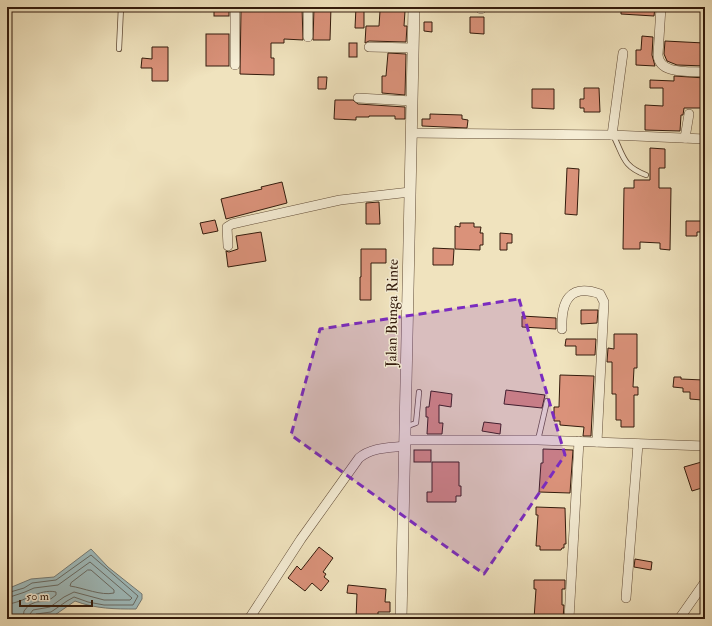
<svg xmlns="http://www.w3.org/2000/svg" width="712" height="626" font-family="'IM FELL Double Pica',serif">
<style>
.water{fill:#9fbbbc;stroke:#747b76}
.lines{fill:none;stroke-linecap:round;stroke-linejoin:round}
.shore{stroke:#696b64;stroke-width:1}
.building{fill:#da927a;stroke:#331b0c}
.service-casing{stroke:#624d38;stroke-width:6}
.minor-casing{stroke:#624d38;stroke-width:10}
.tertiary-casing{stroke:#624d38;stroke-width:12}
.service{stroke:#f5edd5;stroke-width:4.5}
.minor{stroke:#f5edd5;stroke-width:9}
.tertiary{stroke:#f5edd5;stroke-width:11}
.marked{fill:#7b2cbf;fill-opacity:0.2;stroke:#7b2cbf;stroke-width:3;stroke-dasharray:8 5;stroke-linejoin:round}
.labels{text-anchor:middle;stroke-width:3;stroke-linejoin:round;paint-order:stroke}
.street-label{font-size:15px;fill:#331b0c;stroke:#f5edd5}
</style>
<rect width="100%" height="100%" fill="#f0e3be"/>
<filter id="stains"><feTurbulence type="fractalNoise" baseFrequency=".005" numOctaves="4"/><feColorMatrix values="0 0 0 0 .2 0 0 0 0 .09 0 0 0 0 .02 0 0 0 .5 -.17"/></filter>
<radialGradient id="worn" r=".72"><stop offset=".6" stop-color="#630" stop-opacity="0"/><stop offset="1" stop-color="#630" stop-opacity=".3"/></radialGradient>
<path class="water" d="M91 549 108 567 142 594V599L136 609C115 609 96 609 75 601L52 617H37V619H7V589L31 579 54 577Z"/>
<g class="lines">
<g class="shore">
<path d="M88 570H91L114 590V593C101 596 84 588 70 586L71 583Z"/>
<polyline points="7,593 24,588 32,583 56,580 91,555 138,596 133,605 104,605 88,602 74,597 67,601 51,612 36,614 34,616 34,619"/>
<polyline points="7,598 25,592 34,588 58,585 90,562 132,598 130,600 104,600 74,592 64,597 50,607 33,610 30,614 29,619"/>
<path d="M7 604C24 603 39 588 56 592V595L48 601 36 602 29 605 24 611 23 619"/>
</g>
</g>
<g class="building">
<rect x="214" y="7" width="15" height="9"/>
<polygon points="244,7 302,7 303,40 284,39 284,43 271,43 271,58 274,58 274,75 240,74 241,11 244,11"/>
<polygon points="314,7 331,7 330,40 313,40"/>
<polygon points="356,7 364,7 364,28 355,28"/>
<polygon points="621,7 655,7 654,16 621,14"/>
<polygon points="380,11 405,11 404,26 407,26 406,42 369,41 365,43 366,26 379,26"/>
<polygon points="470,17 484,17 484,34 470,33"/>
<polygon points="424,22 432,22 432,32 424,31"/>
<rect x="206" y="34" width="23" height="32"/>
<polygon points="642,36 653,37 652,55 655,66 636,65 636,50 641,50"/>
<polygon points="665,41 704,43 705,66 677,65 667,61 664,54"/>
<rect x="349" y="43" width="8" height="14"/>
<polygon points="152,47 168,47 168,81 152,81 152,68 141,68 142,58 152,59"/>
<polygon points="388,53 406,54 405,95 382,93 382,76 386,76"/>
<polygon points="674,76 705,78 705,108 684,108 683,115 681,115 680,131 645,130 645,105 663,106 663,88 650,88 650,80 674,81"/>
<polygon points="318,77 327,77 326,89 318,89"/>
<polygon points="584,88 599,88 600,112 584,112 584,108 580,108 580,99 584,99"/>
<polygon points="532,89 554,89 554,109 532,108"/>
<polygon points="335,100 353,100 358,104 405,107 405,119 395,119 395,116 369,116 369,117 356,117 356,120 334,119"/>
<polygon points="430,114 462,115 462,119 468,120 467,128 422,126 422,119 430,119"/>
<polygon points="650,148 665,149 665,168 659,168 659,188 671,188 670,250 660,249 660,243 640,242 640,249 623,249 624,188 634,188 634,180 650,180"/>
<polygon points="567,168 579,169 577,215 565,214"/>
<polygon points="282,182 287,203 226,219 221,199 262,189 261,187"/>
<polygon points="379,202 380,224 366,224 366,203"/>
<polygon points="215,220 218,231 203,234 200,223"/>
<polygon points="686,221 705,221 705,232 697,232 697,236 686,236"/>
<polygon points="460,223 474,223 474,227 481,227 480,233 483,233 483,245 480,245 480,250 455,249 455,226 460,227"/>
<polygon points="261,232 266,261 228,267 226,251 229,252 238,249 236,236"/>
<polygon points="500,233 512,234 512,243 507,243 507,250 500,250"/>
<polygon points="433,248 454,249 453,265 433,265"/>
<polygon points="361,249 386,249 386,263 371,263 371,300 360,300 360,277 361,277"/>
<polygon points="581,310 598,310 597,323 581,324"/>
<polygon points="522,316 556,318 556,329 522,327"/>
<polygon points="614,334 637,334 637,368 634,368 633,387 638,387 638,395 634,395 634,427 621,427 621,420 616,420 616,394 612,394 612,362 607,362 608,348 614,349"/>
<polygon points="566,339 596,339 595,355 576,355 576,346 565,346"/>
<polygon points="560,375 594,376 591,436 583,436 584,427 560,425 560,421 554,421 554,407 559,407"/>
<polygon points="674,377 681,377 681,379 703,380 702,400 690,399 690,392 683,392 683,388 673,387"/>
<polygon points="506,390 545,395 542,408 504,404"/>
<polygon points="431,391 452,394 451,407 439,405 439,423 443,423 442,434 427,434 428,417 426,417 426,407 429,407"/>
<polygon points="484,422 501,424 500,434 482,431"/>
<polygon points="543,449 573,450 570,493 539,492 541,463 543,463"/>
<rect x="414" y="450" width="17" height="12"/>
<polygon points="705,461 705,487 692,491 684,467"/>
<polygon points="432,462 459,462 459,486 461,486 461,496 456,496 456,502 427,502 427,492 432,492"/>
<polygon points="536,507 565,508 566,544 564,544 564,548 562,548 561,550 540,550 540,546 536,546 538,515 536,515"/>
<polygon points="319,547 333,558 323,572 326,574 324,577 329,581 321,591 312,583 305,591 288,578 297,566 301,570"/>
<polygon points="635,559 652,562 651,570 634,567"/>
<polygon points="534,580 565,580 565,589 562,589 562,605 564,605 563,619 534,619 536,589 534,589"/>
<polygon points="348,585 386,589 385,602 390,602 390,612 378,612 378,619 356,619 357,594 347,593"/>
</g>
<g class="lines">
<g class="service-casing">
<g id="service">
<polyline points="119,49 121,7"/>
<path d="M613 135C624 156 622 166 646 175"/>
<polyline points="405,427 416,423 419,392"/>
<polyline points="538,440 547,401"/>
</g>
</g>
<g class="minor-casing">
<g id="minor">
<polyline points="308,7 308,37"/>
<path d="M661 7 658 55C659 75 690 71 705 72"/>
<polyline points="481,9 481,7"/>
<polyline points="369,47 413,48"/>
<polyline points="235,65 235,7"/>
<polyline points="358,98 412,101"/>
<polyline points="411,133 612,135 705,139"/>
<polyline points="612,135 623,53"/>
<polyline points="685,138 689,114"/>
<polyline points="228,246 227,227 232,224 340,200 410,192"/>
<path d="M562 329C561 302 569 283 600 294L604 302 597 442"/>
<polyline points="405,440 538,440 705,446"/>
<polyline points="626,598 638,444"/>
<path d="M249 619 301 539 359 458C372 447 389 448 405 446"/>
<polyline points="569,619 579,441"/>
<polyline points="679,619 705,582"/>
</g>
</g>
<g class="tertiary-casing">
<polyline id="tertiary" points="401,619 414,7"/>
</g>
<use href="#service" class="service"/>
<use href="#minor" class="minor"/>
<use href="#tertiary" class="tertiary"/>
</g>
<path class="marked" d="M519 299 565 455 484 574 291 435 320 329Z"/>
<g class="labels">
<g class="street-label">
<text transform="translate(392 313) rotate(-89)" y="5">Jalan Bunga Rinte</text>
</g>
</g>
<rect width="712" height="626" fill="none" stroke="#f0e3be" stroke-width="24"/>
<rect x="8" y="8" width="696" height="610" fill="none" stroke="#331b0c" stroke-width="2"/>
<rect x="12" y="12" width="688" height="602" fill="none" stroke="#331b0c"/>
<path d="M20 600v6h72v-6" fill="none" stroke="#331b0c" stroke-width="2"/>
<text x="26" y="600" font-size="12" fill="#331b0c" stroke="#f5edd5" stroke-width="3" paint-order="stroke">50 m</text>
<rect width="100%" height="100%" filter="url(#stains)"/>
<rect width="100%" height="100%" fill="url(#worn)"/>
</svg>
